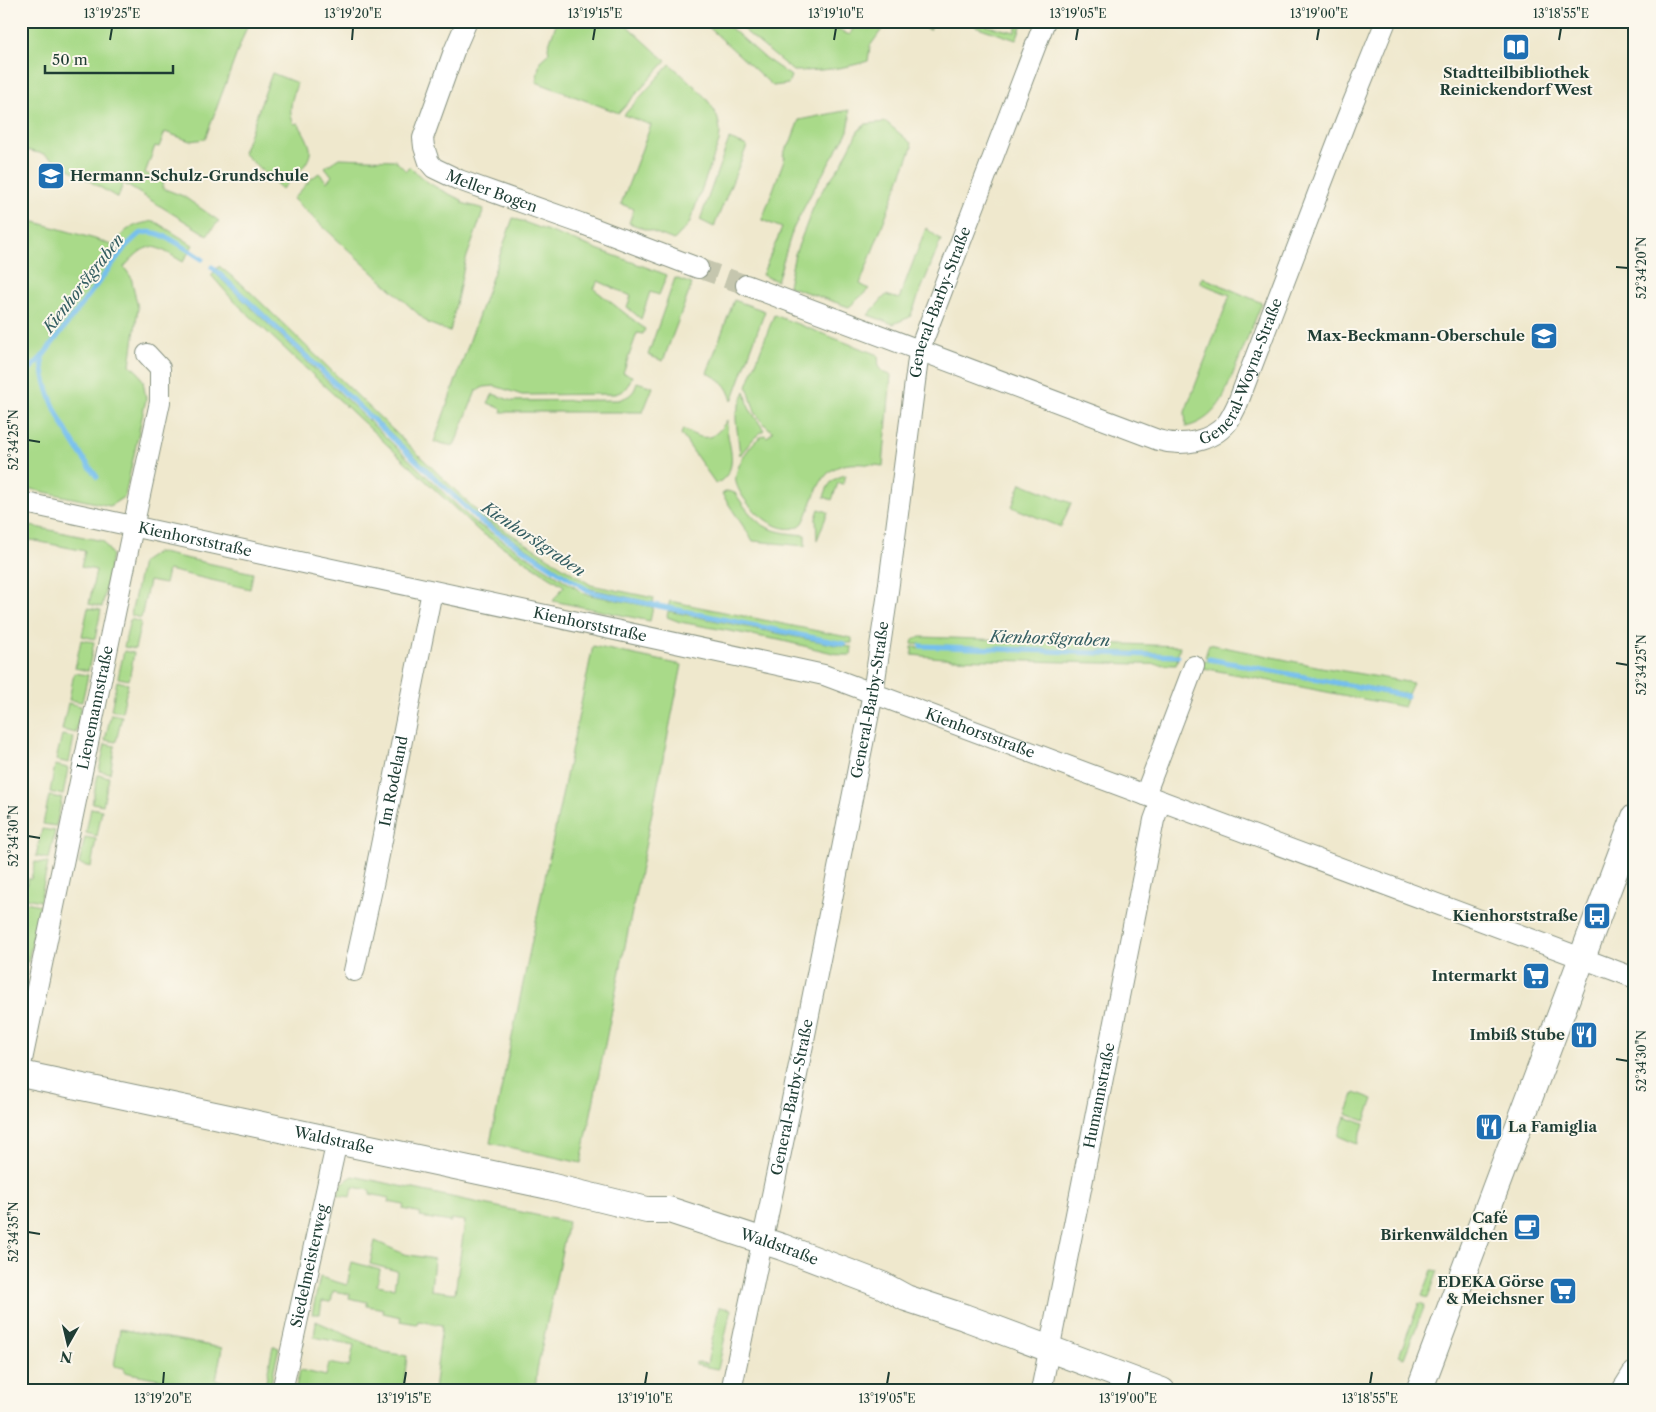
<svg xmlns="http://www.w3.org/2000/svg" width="1656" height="1412" font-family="'Libre Caslon Text',serif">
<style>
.green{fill:#a9da89;stroke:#648c5e}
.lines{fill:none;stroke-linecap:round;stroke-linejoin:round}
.stream{stroke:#75bfee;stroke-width:5}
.minor-tunnel{stroke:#c5c6ae;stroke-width:20;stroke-dasharray:20 10;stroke-linecap:butt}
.minor-casing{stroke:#879280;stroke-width:22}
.major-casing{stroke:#879280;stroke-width:28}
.minor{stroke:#fff;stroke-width:20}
.major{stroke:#fff;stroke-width:26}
.ticks{fill:none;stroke:#1f3d34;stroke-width:2}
.labels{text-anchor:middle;stroke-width:4;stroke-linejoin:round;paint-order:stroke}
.poi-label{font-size:15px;font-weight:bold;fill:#1f3d34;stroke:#fbf7ec;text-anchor:end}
.street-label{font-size:15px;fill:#1f3d34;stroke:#fbf7ec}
.water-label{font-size:16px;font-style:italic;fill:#345e62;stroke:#fbf7ec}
.neatline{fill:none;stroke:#1f3d34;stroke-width:2}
.ticks-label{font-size:12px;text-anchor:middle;fill:#1f3d34}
</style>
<rect width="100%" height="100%" fill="#fbf7ec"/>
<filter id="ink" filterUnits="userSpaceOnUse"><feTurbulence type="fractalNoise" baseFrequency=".02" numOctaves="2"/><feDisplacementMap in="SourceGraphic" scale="10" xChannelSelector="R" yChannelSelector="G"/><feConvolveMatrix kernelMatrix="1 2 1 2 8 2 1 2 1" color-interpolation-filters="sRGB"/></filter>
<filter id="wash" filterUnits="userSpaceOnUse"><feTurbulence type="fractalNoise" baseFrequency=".0096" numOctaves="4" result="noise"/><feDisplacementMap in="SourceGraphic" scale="20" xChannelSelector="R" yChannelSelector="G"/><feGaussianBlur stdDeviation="1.12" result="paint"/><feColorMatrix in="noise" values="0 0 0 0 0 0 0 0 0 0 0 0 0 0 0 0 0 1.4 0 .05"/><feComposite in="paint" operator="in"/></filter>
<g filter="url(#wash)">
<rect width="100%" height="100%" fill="#efe8cd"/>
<g class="green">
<polygon points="21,21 249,21 205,139 190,141 165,132 159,147 155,146 145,173 164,181 162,188 183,196 219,221 207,235 123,183 118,198 44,154 21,149"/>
<polygon points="557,21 622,21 666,61 619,113 536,82 540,61 549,53 548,47"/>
<polygon points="702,21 723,21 765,58 791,76 788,84 773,86"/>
<path d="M733 21H815L850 35 856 21H888L870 46 868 61C843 69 819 71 793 71Z"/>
<polygon points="908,21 933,21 930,30"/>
<polygon points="977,21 988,21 987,26 1015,32 1018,21 1023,21 1016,40 975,26"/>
<path d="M670 64C693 86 726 107 719 142L689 224 674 240 629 223 634 209 621 204 651 125 624 115Z"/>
<path d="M272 73 297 83C293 97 287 110 294 124L298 123C302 130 308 139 310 148 313 163 291 179 282 189L243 153Z"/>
<polygon points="849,110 850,119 848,131 811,194 793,229 777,281 762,275 782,228 762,220 785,157 783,156 787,146 789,146 799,120"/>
<polygon points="886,122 911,143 912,147 860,284 869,289 849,307 788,286 795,254 817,198 842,163 858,131 866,124"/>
<polygon points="729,139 747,146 714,227 700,220"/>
<path d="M339 158 395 160 406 171 410 167C425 183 442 191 462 200V203L484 209 465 262 450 332 428 323 293 199 311 179 319 173 327 182 332 176 325 167Z"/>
<path d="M21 218 95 239 114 246C125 227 133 225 154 221L193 245 183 262C153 244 149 239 124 267L131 277 138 308 130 365 139 373 143 381 146 399 125 496 110 506 21 487Z"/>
<path d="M513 218 667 275 659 295 650 292 641 319 627 307 631 296 598 281 594 289 645 329 643 334 637 333 623 373 632 376C628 386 625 392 614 394L522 395 495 386 484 387 476 391 454 446 434 442Z"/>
<polygon points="926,228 941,240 910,317 893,324 868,315 886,295 899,299"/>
<polygon points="219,266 245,287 480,514 591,585 654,598 653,603 587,588 478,516 217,269"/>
<polygon points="214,272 473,521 585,594 653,607 650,621 553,601 564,586 480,532 233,300 211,275"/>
<path d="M1202 277 1262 303 1223 398C1214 413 1203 423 1186 427L1185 412 1230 295 1200 283Z"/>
<polygon points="675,278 692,284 663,361 648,355"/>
<path d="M734 300 765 311 732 401C728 386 721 379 707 373Z"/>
<path d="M774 315 878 355 879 368 884 373 891 375 883 466C850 462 829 459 815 494 811 503 808 514 803 523 782 543 741 504 736 482 734 473 741 461 746 453 751 446 756 438 765 435L767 437 773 432 764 424 755 412 747 386Z"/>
<path d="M637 382 653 387 643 412H501L502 409 488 403 493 394 512 401 618 400C629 397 635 393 637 382Z"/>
<polygon points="745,391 749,408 764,430 754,438 740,455 736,420 736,414"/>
<path d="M727 420C725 443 744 468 716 484L681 434 683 429C704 441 713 442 727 420Z"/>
<path d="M846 475 843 484 838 483 832 500 824 497C828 484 832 478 846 475Z"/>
<polygon points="1021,483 1071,503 1061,527 1012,507"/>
<path d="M727 491 735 493C757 526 765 532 805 535V546L753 541 722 494Z"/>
<polygon points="819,509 828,512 817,540 816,518"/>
<polygon points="21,524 103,541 112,555 102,607 89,604 96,570 81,567 85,551 21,538"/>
<polygon points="157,552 253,573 250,589 168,570 165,584 149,581 141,618 131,615 142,562"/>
<polygon points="670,601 852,638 852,643 842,643 668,607"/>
<polygon points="88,608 101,610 95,639 82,636"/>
<polygon points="668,611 841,646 852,647 851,655 841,655 779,640 680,622 667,617"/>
<polygon points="130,619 141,622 135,649 124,647"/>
<polygon points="921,637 1180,646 1178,654 912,644 913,639"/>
<polygon points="81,640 94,642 88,671 75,668"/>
<polygon points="1209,644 1321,667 1413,683 1408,694 1205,657"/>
<polygon points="593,646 682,665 581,1163 490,1143"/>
<polygon points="912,647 1178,658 1176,665 953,659 912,655"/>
<polygon points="124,651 134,653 129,680 118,678"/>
<polygon points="1204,660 1407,698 1404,707 1203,668"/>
<polygon points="74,673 88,675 82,702 69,700"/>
<polygon points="117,681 128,684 122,712 111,710"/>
<polygon points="68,703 81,706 76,733 62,730"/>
<polygon points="111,714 122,716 116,742 105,740"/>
<polygon points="62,735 74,737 69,763 56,760"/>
<polygon points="105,744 115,746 110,773 99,771"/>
<polygon points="55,765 68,768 63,795 50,792"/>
<polygon points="98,775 109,777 103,805 92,803"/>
<polygon points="49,796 62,798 56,826 43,824"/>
<polygon points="91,808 102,810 97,836 86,833"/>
<polygon points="42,829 55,831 49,859 36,856"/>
<polygon points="85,837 96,839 91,867 79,864"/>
<polygon points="35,862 48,863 40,901 21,897 22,886 26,887 28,879 31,879"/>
<polygon points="21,901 40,905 28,962 21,961"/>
<polygon points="1355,1092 1373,1099 1365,1121 1346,1114"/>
<polygon points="1345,1117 1364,1124 1357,1144 1338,1136"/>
<polygon points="353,1176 568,1222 537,1370 535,1391 434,1391 442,1325 418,1321 417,1324 400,1321 401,1317 383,1313 384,1309 367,1306 367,1302 349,1298 350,1294 333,1291 331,1302 322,1301 320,1314 312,1314 320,1277 347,1285 352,1262 380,1270 377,1285 394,1288 397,1271 370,1264 375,1241 404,1254 434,1259 431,1290 455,1293 465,1221 451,1219 451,1222 420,1217 421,1213 403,1209 404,1205 388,1202 389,1198 370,1194 370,1190 353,1187 351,1197 338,1195 341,1184"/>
<polygon points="1432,1270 1438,1271 1428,1298 1422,1296"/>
<polygon points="1419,1303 1425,1305 1404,1358 1399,1356"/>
<polygon points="719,1307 731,1309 718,1369 696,1365 696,1362 707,1364"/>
<polygon points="316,1321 384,1352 407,1356 403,1391 295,1391 300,1370 326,1376 329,1363 349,1367 354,1345 314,1337"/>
<polygon points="120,1329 222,1348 216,1380 264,1390 273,1346 279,1348 269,1391 194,1391 184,1389 185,1384 124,1372 124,1368 114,1366"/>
</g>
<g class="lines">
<g class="stream">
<polyline points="212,267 480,521 562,574 591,592 844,644"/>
<path d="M42 357C42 398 73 445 97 477"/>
<path d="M21 378 42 357 126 246C130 243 134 238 138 235 156 224 187 250 202 259"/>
<polyline points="921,646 1178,656"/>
<polyline points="1209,659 1407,696"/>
</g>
</g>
</g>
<g filter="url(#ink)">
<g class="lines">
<polyline class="minor-tunnel" points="698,268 746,285"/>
<g class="minor-casing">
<g id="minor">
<path id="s1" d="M467 21 454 51 423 138 424 147 429 162 434 168 459 180 580 223 698 268"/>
<path id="s2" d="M746 285 1158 440C1182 447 1211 442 1227 423 1231 418 1234 411 1237 405L1346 120 1386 21"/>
<path id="s3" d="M21 502 824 675 1635 978"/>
<polyline points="1145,795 1194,666"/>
<path id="s4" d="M354 971 374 880 432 591"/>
<path id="s5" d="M21 1065 129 546 160 402V368L147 354"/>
<path id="s6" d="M282 1391 337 1141"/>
<path id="s7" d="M731 1391 793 1095 873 693 887 599 919 351 1045 21"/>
<path id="s8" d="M1041 1391 1154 820 1161 801"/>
</g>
</g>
<g class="major-casing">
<g id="major">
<path id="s9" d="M21 1074 549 1186 647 1210H669L782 1247 882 1285 906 1298 964 1317 1162 1391"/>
<polyline points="1419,1391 1635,817"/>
<polyline points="1625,1391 1635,1375"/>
</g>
</g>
<use href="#minor" class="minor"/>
<use href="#major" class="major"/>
</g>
</g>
<path class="ticks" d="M110 40 112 28M352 40 353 28M593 40 595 28M834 40 836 28M1076 40 1078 28M1317 40 1319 28M1559 40 1561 28M1616 267 1628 268M28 440 40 442M1616 663 1628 665M28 836 40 838M1616 1059 1628 1061M28 1232 40 1234M163 1384 164 1372M404 1384 406 1372M645 1384 647 1372M887 1384 889 1372M1128 1384 1130 1372M1370 1384 1372 1372"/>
<defs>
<g id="library-square" transform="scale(1.4375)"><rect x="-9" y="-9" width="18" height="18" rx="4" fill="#1f6fb2" stroke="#fbf7ec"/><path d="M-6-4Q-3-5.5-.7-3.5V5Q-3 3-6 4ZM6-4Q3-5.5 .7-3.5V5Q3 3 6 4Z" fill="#fff"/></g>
<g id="school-square" transform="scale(1.4375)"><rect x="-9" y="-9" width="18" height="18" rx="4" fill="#1f6fb2" stroke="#fbf7ec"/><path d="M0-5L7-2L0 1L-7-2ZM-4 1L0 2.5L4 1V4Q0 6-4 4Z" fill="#fff"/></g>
<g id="bus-square" transform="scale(1.4375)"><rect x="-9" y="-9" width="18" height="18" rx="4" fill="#1f6fb2" stroke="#fbf7ec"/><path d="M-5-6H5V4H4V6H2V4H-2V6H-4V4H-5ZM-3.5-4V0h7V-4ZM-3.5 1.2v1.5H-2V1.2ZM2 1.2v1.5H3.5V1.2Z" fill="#fff"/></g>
<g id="supermarket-square" transform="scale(1.4375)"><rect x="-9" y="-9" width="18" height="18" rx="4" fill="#1f6fb2" stroke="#fbf7ec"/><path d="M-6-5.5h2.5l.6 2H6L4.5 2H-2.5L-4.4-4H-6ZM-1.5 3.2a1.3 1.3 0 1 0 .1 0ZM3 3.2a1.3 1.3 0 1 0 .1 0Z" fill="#fff"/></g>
<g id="restaurant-square" transform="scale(1.4375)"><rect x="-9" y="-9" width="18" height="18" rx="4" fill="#1f6fb2" stroke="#fbf7ec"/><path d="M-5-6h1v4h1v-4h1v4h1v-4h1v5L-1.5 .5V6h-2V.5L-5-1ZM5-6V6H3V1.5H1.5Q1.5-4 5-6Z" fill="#fff"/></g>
<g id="cafe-square" transform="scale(1.4375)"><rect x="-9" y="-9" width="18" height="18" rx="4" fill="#1f6fb2" stroke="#fbf7ec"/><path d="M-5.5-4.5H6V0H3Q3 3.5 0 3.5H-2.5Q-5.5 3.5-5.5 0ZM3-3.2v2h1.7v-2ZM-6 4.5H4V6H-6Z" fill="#fff"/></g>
</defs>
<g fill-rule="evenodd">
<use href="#library-square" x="1516" y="47"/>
<use href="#school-square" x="51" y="176"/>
<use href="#school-square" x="1544" y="336"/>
<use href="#bus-square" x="1597" y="916"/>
<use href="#supermarket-square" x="1536" y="976"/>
<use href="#restaurant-square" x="1584" y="1035"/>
<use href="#restaurant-square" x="1489" y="1127"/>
<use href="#cafe-square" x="1527" y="1227"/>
<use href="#supermarket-square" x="1563" y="1291"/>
</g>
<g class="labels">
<g class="poi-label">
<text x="1516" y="78" text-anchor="middle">Stadtteilbibliothek<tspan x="1516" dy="17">Reinickendorf West</tspan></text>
<text x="70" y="181" text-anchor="start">Hermann-Schulz-Grundschule</text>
<text x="1525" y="341">Max-Beckmann-Oberschule</text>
<text x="1578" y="921">Kienhorststraße</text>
<text x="1517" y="981">Intermarkt</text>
<text x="1565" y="1040">Imbiß Stube</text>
<text x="1508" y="1132" text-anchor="start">La Famiglia</text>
<text x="1508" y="1223">Café<tspan x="1508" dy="17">Birkenwäldchen</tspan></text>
<text x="1544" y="1287">EDEKA Görse<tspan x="1544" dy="17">&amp; Meichsner</tspan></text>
</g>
<g class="street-label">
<text dy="5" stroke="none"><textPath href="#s1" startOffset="220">Meller Bogen</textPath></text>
<text dy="5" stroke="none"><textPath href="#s7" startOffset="1110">General-Barby-Straße</textPath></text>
<text dy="5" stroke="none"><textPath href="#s2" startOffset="566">General-Woyna-Straße</textPath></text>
<text dy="5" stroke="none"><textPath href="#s3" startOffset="178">Kienhorststraße</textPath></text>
<text dy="5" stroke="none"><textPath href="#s3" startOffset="582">Kienhorststraße</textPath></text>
<text dy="5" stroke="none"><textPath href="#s7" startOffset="705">General-Barby-Straße</textPath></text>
<text dy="5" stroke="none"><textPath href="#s5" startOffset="365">Lienemannstraße</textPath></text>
<text dy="5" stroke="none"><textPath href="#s3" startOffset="988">Kienhorststraße</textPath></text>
<text dy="5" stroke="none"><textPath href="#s4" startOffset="194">Im Rodeland</textPath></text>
<text dy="5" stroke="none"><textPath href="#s8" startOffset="301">Humannstraße</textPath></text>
<text dy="5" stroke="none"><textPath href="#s7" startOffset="300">General-Barby-Straße</textPath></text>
<text dy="5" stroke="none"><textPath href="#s9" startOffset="320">Waldstraße</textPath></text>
<text dy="5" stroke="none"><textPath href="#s9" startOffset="779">Waldstraße</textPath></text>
<text dy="5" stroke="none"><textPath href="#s6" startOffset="128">Siedelmeisterweg</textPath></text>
</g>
<g class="water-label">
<text transform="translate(83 283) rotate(-52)" y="6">Kienhorstgraben</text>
<text transform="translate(534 539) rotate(34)" y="6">Kienhorstgraben</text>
<text transform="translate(1050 638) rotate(2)" y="6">Kienhorstgraben</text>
</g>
</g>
<rect width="1656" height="1412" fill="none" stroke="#fbf7ec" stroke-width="55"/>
<g transform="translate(68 1344) rotate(188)" stroke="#fbf7ec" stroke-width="4" paint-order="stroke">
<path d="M0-4L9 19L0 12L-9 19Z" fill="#1f3d34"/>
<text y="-8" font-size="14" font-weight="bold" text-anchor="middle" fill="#1f3d34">N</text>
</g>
<path d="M45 65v8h128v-8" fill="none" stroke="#1f3d34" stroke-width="2.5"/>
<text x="52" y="65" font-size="15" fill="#1f3d34" stroke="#fbf7ec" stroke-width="4" paint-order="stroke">50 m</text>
<rect x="28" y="28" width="1600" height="1356" class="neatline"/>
<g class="ticks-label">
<text x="112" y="18">13°19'25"E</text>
<text x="353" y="18">13°19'20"E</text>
<text x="595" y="18">13°19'15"E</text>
<text x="836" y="18">13°19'10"E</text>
<text x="1078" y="18">13°19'05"E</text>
<text x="1319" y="18">13°19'00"E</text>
<text x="1561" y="18">13°18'55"E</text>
<text transform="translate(1642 268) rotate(-90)" y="4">52°34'20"N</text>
<text transform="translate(14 440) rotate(-90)" y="4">52°34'25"N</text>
<text transform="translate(1642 665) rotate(-90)" y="4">52°34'25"N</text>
<text transform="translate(14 836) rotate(-90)" y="4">52°34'30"N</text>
<text transform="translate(1642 1061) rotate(-90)" y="4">52°34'30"N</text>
<text transform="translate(14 1232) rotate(-90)" y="4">52°34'35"N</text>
<text x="163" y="1403">13°19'20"E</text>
<text x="404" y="1403">13°19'15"E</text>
<text x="645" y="1403">13°19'10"E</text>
<text x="887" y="1403">13°19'05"E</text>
<text x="1128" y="1403">13°19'00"E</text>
<text x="1370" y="1403">13°18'55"E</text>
</g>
</svg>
